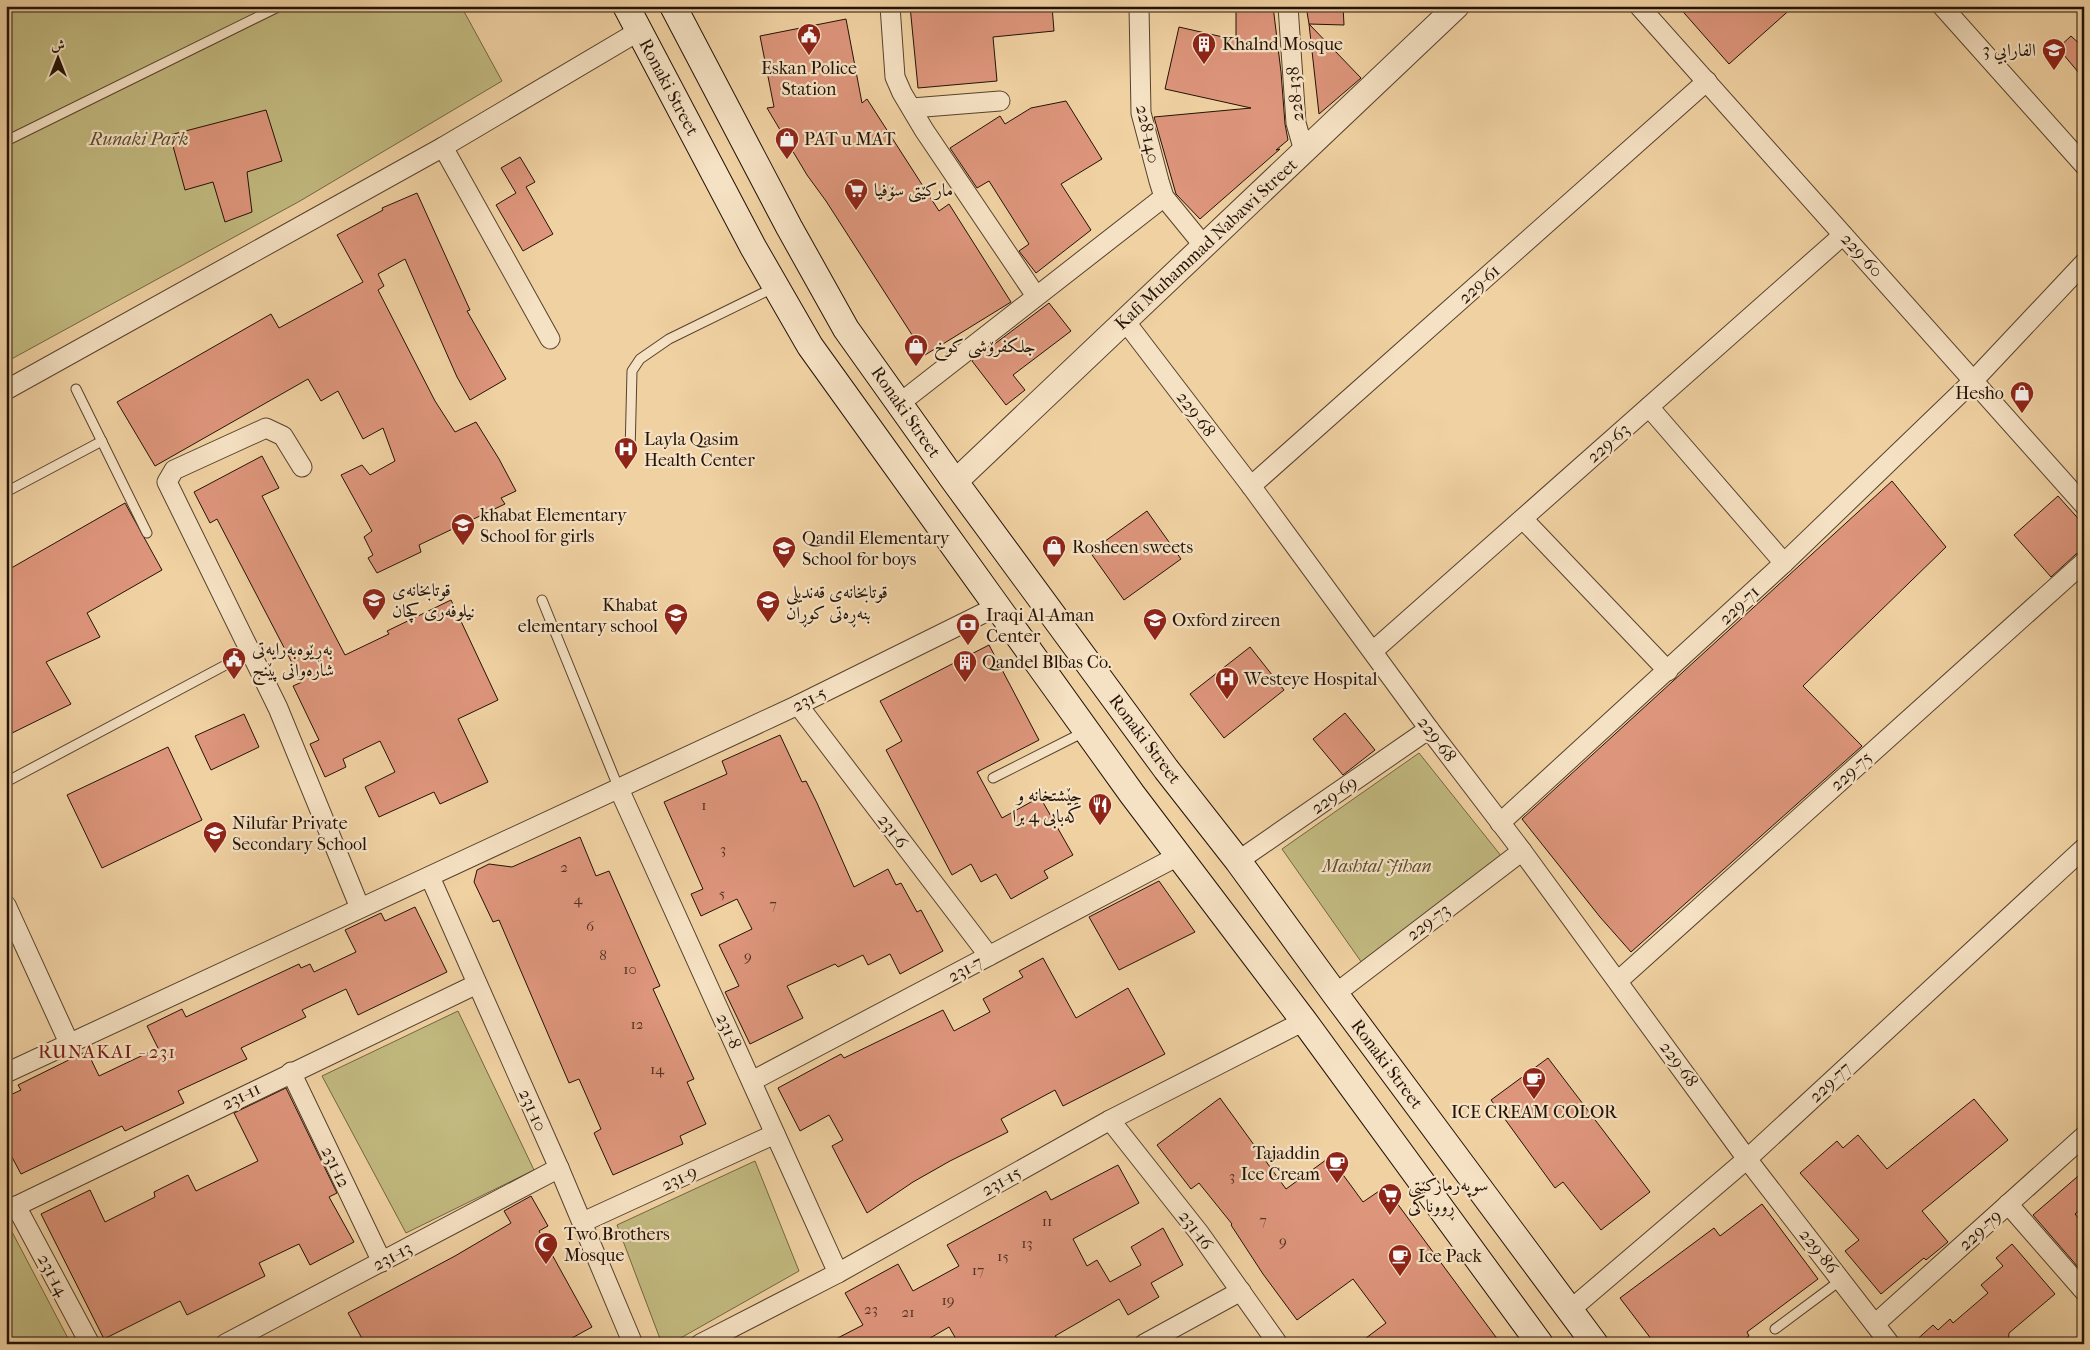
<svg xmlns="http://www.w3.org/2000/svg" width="2090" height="1350" font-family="'IM FELL French Canon',Amiri,serif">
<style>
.green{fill:#c1b97f;stroke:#726642}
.building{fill:#dd957b;stroke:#231206}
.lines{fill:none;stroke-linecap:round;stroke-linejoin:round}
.service-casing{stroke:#56422d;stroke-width:11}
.minor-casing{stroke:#56422d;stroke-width:21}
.tertiary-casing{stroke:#56422d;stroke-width:26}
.secondary-casing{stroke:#231206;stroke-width:28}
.service{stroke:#f5e1c3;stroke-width:9}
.minor{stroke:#f5e1c3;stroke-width:19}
.tertiary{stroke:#f5e1c3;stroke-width:24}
.secondary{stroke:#f5e1c3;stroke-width:26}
.labels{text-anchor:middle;stroke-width:4.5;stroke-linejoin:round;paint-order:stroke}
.number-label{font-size:15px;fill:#523323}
.poi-label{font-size:18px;fill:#231206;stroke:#f5e1c3;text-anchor:start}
.street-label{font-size:18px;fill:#231206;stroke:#f5e1c3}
.park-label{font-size:18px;font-style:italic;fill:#5a4c30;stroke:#f5e1c3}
.neighbourhood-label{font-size:19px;letter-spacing:1px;fill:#7a1f14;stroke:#f5e1c3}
</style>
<rect width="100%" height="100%" fill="#f0d1a2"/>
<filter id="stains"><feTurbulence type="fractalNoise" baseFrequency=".004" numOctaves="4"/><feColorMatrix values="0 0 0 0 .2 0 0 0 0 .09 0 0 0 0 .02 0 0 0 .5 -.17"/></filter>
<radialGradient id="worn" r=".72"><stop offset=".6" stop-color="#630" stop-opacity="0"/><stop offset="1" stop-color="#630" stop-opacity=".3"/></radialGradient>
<g class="green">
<polygon points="6,6 461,6 502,81 300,201 6,362"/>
<polygon points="1419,753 1502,857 1362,963 1282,849"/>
<polygon points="458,1011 534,1170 406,1233 322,1076"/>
<polygon points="755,1161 799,1271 670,1344 662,1344 617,1225"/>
<polygon points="11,1230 71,1344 6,1344 6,1232"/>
</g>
<g class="building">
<polygon points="910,6 1052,6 1054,31 993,37 997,81 918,88"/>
<polygon points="1236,6 1273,6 1281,72 1285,124 1288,140 1276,150 1280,149 1200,219 1176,194 1154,117 1251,108 1165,89 1179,27 1236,40"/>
<polygon points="1306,6 1343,6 1344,25 1309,24"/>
<polygon points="1678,6 1794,6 1729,64"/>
<polygon points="846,19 862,103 867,99 939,211 949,204 1011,302 925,355 826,201 807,175 767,108 774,107 760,36"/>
<polygon points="1309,24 1361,78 1319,114"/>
<polygon points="2071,36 2084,48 2084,79 2058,48"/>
<polygon points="1066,101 1102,159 1061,184 1091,230 1036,273 1019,251 1029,244 989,181 977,188 950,148 1000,116 1005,124 1031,108"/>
<polygon points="266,110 282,161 247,172 252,212 225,222 213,182 185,190 170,135"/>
<polygon points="520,157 535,182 526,187 553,234 523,251 496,205 516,193 501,168"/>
<polygon points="417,193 470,310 467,311 506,379 470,400 457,377 405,259 378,274 384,286 378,290 435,401 455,432 476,422 499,459 516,491 501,498 505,504 419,545 421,552 377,573 368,558 373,555 364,537 372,531 341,475 362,465 370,475 395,461 383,428 363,439 338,391 321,401 308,379 155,466 117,402 271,314 279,328 363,282 337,235 383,210 382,208"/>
<polygon points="1049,303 1071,331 1013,375 1025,390 1006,405 972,361"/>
<polygon points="262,456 279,488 262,496 345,655 389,634 387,631 451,600 498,700 458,719 488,782 440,804 434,792 379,817 365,787 395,772 380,741 343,759 346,767 325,777 310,744 319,740 293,686 302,682 217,519 210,523 194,492"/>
<polygon points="1892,481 1946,547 1803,686 1862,746 1631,952 1600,917 1522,819"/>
<polygon points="2058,496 2084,525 2084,551 2076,554 2051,577 2014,535"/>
<polygon points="125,503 162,570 87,613 100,637 46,662 71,704 6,736 6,571"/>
<polygon points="1147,511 1181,559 1124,600 1090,552"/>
<polygon points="989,645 1039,740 977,772 1002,818 1040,797 1073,855 1044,871 1048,878 1011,899 996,874 981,882 971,864 952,875 886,750 902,741 880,701"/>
<polygon points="1250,647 1284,690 1224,738 1190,694"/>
<polygon points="1345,713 1375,750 1343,775 1313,739"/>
<polygon points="244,714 259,747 211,770 195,736"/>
<polygon points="780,735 802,782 806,781 817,803 854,887 888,869 896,885 901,883 917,912 921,910 943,951 900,974 890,954 868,965 863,955 838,967 835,964 787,986 803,1018 750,1044 725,992 739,986 719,945 752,929 737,899 701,916 691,894 703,889 664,802 727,774 722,761"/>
<polygon points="168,747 202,820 102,868 67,795"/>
<polygon points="580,837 596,876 609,871 620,896 660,986 653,989 694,1079 687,1082 706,1124 680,1136 683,1144 613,1175 594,1133 601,1129 579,1079 569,1083 499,920 493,922 474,882 477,870 489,864 512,867"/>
<polygon points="1159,881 1195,932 1119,970 1089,917"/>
<polygon points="415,907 447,972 358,1015 346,989 302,1010 306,1017 241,1048 247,1059 178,1091 184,1103 125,1131 122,1126 21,1174 6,1146 6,1097 21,1090 18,1085 87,1051 99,1076 158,1048 147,1026 182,1009 186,1017 299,964 301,968 310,964 314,972 356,952 345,930 381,913 385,921"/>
<polygon points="1043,958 1076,1018 1128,988 1165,1054 1063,1106 1055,1090 1001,1119 1008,1132 950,1161 913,1182 867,1213 832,1146 843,1140 829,1115 800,1131 778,1088 841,1054 844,1058 943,1010 954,1031 990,1012 983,999 1023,977 1019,971"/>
<polygon points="1548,1058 1650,1192 1601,1230 1563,1182 1555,1188 1491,1100"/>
<polygon points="286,1088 337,1193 329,1197 354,1242 310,1265 299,1244 259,1263 265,1276 187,1315 180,1301 104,1339 41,1214 90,1190 105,1222 155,1197 154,1192 188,1175 196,1191 258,1161 234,1113"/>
<polygon points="1220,1098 1286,1189 1330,1157 1363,1202 1385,1187 1501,1344 1358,1344 1386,1323 1353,1279 1297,1320 1263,1274 1231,1225 1232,1224 1199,1183 1191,1189 1157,1145"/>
<polygon points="1974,1099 2008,1140 1922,1211 1948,1242 1926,1260 1924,1258 1881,1294 1845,1251 1859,1240 1800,1173 1837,1141 1843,1148 1858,1135 1887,1169"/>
<polygon points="1118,1165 1139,1203 1073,1239 1087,1266 1097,1260 1110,1282 1141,1265 1131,1247 1163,1228 1183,1265 1151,1283 1159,1297 1128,1315 1119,1299 1055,1336 1057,1338 1046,1344 959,1344 949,1327 920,1344 826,1344 863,1325 845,1293 898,1264 913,1291 959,1266 947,1245 1046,1191 1051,1200"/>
<polygon points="2084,1171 2084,1206 2075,1214 2084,1225 2084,1274 2033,1215"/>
<polygon points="531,1196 548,1226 539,1231 592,1327 561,1344 365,1344 348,1313 455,1256 511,1223 504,1211"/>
<polygon points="1762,1204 1818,1279 1747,1332 1749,1336 1739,1344 1655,1344 1620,1298 1714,1228 1720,1236"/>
<polygon points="2012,1244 2055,1294 2009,1333 2008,1344 1912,1344 1933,1325 1938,1330 1950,1319 1953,1323 1988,1293 1981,1285 2003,1266 1996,1258"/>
</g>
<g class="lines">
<g class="service-casing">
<g id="service">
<polyline points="6,141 280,6"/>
<polyline points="76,389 147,533"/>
<polyline points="630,453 632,371 640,359 669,339 773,288"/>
<polyline points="6,492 102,441"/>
<polyline points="542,600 619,789"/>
<polyline points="993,778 1084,732"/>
<polyline points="6,782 250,652"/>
<polyline points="1775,1329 1841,1280"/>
</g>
</g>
<g class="minor-casing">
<g id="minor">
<polyline points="890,6 895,77 902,93 924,130 1036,296"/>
<polyline points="1139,6 1141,113 1159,181 1164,197 1204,246"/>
<polyline points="1288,6 1296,123 1304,151"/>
<polyline points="1639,6 2084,505"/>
<polyline points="1942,6 2084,165"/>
<polyline points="912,108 1000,101"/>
<polyline points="443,147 550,339"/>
<polyline points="1125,321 1251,486 1429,729 1522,851 1747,1159 1890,1344"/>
<polyline points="6,390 443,147 639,31"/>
<polyline points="900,403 1164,197"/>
<polyline points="1649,407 1784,563"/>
<polyline points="302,467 283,436 266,428 174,470 167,482 278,708 360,908"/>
<polyline points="1251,486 1707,81"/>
<polyline points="1523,519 1668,671"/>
<polyline points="1373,651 1843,235"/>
<polyline points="798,705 989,956"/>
<polyline points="619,789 838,1273"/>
<polyline points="1500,823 1784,563 1973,381 2084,263"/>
<polyline points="1238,861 1429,729"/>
<polyline points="430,877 559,1168 633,1344"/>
<polyline points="6,905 70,1045"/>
<polyline points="1618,981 2084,562"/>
<polyline points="1335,994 1522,851"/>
<polyline points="291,1072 382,1262"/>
<polyline points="6,1073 798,705 998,606"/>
<polyline points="752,1081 1178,856"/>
<polyline points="1110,1120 1200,1234 1278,1344"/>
<polyline points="2008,1204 2084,1291"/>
<polyline points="16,1206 90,1344"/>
<polyline points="6,1211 477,984"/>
<polyline points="583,1222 775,1134"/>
<polyline points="1570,1310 1747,1159 2084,848"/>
<polyline points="1875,1324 2084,1136"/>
<polyline points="225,1344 559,1168"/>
<polyline points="700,1344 838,1273 1110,1120 1304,1021"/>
<polyline points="1144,1344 1241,1291"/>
</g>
</g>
<g class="tertiary-casing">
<polyline id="tertiary" points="955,482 1457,6"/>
</g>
<g class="secondary-casing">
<g id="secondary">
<polyline points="626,6 753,247 810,346 1132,794 1304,1021 1540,1344"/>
<polyline points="673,6 789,227 846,329 955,482 1166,769 1238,861 1335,994 1595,1344"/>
</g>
</g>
<use href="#service" class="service"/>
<use href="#minor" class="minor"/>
<use href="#tertiary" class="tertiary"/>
<use href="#secondary" class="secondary"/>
</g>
<defs>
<g id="civic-pin" transform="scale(1.25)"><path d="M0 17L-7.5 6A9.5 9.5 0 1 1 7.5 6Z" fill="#8f2418" stroke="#f5e1c3"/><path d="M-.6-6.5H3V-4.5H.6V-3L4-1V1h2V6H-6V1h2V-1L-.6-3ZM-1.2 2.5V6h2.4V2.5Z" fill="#fff"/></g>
<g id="building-pin" transform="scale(1.25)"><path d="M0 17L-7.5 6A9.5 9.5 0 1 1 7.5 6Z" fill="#8f2418" stroke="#f5e1c3"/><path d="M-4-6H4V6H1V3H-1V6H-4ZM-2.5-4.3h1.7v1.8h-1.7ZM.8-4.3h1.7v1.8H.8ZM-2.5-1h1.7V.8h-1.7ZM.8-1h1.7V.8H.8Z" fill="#fff"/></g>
<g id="school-pin" transform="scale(1.25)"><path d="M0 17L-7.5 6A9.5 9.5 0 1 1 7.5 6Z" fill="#8f2418" stroke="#f5e1c3"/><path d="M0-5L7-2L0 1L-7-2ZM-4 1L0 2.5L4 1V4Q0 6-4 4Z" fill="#fff"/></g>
<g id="shop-pin" transform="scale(1.25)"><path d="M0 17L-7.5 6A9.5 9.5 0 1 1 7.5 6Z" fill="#8f2418" stroke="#f5e1c3"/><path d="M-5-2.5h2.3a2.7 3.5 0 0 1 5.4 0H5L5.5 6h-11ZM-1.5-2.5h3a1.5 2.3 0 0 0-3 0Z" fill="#fff"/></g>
<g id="supermarket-pin" transform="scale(1.25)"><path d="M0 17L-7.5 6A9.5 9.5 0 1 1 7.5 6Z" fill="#8f2418" stroke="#f5e1c3"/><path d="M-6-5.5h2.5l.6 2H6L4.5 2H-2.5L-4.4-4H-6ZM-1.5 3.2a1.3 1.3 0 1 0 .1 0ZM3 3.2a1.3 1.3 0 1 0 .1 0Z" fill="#fff"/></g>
<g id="hospital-pin" transform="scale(1.25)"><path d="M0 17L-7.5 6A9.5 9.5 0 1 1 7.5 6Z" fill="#8f2418" stroke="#f5e1c3"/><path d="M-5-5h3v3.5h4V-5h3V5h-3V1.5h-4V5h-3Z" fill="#fff"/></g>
<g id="bank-pin" transform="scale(1.25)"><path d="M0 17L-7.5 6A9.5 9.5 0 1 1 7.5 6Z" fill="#8f2418" stroke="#f5e1c3"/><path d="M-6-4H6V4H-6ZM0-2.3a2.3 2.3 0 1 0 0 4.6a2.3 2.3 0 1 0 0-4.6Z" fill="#fff"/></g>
<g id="restaurant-pin" transform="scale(1.25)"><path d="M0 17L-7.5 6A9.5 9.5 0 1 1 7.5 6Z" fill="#8f2418" stroke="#f5e1c3"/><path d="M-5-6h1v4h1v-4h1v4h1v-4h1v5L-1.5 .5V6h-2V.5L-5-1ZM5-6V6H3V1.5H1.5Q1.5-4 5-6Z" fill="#fff"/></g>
<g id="cafe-pin" transform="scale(1.25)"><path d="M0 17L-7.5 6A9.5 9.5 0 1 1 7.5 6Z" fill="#8f2418" stroke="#f5e1c3"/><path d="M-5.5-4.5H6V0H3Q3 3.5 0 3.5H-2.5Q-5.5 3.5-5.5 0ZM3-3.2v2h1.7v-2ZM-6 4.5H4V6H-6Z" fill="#fff"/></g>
<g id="mosque-pin" transform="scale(1.25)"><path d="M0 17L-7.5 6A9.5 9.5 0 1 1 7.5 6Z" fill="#8f2418" stroke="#f5e1c3"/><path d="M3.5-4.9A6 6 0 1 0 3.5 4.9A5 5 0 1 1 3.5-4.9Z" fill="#fff"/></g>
</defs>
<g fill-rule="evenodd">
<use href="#civic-pin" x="809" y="35"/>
<use href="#building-pin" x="1204" y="44"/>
<use href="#school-pin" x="2054" y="50"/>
<use href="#shop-pin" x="787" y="139"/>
<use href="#supermarket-pin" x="856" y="190"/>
<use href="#shop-pin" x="916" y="346"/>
<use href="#shop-pin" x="2022" y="393"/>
<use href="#hospital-pin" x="626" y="449"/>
<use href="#school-pin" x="463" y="525"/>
<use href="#shop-pin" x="1054" y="547"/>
<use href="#school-pin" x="784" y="548"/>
<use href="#school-pin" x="374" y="600"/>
<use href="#school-pin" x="768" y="602"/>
<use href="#school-pin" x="676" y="615"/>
<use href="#school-pin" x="1155" y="620"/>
<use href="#bank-pin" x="968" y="625"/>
<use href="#civic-pin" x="234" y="659"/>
<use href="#building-pin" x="965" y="662"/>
<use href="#hospital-pin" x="1227" y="679"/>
<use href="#restaurant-pin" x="1100" y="805"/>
<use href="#school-pin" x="215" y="833"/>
<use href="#cafe-pin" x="1534" y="1079"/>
<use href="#cafe-pin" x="1337" y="1163"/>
<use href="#supermarket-pin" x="1390" y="1195"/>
<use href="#mosque-pin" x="546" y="1244"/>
<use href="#cafe-pin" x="1400" y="1256"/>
</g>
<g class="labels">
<g class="number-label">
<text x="704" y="810">1</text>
<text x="723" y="854">3</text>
<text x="564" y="872">2</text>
<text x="722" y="898">5</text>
<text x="578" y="904">4</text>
<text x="773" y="909">7</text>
<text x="590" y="931">6</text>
<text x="603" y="960">8</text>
<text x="748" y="961">9</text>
<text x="630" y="974">10</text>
<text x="637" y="1029">12</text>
<text x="657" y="1074">14</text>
<text x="1232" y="1181">3</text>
<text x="1263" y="1225">7</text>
<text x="1047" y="1226">11</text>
<text x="1283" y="1246">9</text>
<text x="1027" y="1248">13</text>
<text x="1003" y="1261">15</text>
<text x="978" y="1275">17</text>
<text x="948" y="1305">19</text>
<text x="871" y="1314">23</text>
<text x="908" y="1317">21</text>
</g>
<g class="poi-label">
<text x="1222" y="50">Khalnd Mosque</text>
<text x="2036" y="56" text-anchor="end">الفارابي 3</text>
<text x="809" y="74" text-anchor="middle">Eskan Police<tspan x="809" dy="21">Station</tspan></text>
<text x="804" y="145">PAT u MAT</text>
<text x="874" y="196">مارکێتی سۆفیا</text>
<text x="934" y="352">جلکفرۆشی کوخ</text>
<text x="2004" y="399" text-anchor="end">Hesho</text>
<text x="644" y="445">Layla Qasim<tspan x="644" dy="21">Health Center</tspan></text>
<text x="480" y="521">khabat Elementary<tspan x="480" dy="21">School for girls</tspan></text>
<text x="802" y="544">Qandil Elementary<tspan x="802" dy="21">School for boys</tspan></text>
<text x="1072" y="553">Rosheen sweets</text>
<text x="392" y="596">قوتابخانەی<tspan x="392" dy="21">نیلوفەری کچان</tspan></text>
<text x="786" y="598">قوتابخانەی قەندیلی<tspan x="786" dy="21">بنەڕەتی کوڕان</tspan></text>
<text x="658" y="611" text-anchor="end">Khabat<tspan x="658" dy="21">elementary school</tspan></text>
<text x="986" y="621">Iraqi Al-Aman<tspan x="986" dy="21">Center</tspan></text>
<text x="1172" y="626">Oxford zireen</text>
<text x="252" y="655">بەڕێوەبەرایەتی<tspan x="252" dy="21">شارەوانی پێنج</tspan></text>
<text x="982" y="668">Qandel Blbas Co.</text>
<text x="1244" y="685">Westeye Hospital</text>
<text x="1082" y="801" text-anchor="end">چێشتخانە و<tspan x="1082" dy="21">کەبابی 4 برا</tspan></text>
<text x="232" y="829">Nilufar Private<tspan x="232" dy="21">Secondary School</tspan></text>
<text x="1534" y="1118" text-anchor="middle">ICE CREAM COLOR</text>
<text x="1320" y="1159" text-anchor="end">Tajaddin<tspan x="1320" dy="21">Ice Cream</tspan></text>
<text x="1408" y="1191">سوپەرمارکێتی<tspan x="1408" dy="21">ڕووناکی</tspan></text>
<text x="564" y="1240">Two Brothers<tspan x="564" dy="21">Mosque</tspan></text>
<text x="1418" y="1262">Ice Pack</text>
</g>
<g class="street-label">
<text transform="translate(669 87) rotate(62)" y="6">Ronaki Street</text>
<text transform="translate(1295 94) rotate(-95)" y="6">228-138</text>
<text transform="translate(1148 134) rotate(78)" y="6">228-140</text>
<text transform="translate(1206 244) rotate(-43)" y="6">Kafi Muhammad Nabawi Street</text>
<text transform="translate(1862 255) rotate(48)" y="6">229-60</text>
<text transform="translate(1479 284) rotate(-42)" y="6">229-61</text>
<text transform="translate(906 412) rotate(55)" y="6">Ronaki Street</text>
<text transform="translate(1196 414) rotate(53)" y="6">229-68</text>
<text transform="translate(1608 443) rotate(-41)" y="6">229-63</text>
<text transform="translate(1739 605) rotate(-43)" y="6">229-71</text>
<text transform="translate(809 699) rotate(-26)" y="6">231-5</text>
<text transform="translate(1145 739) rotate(53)" y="6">Ronaki Street</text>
<text transform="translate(1437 739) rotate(53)" y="6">229-68</text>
<text transform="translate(1851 771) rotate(-42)" y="6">229-75</text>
<text transform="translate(1334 795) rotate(-35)" y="6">229-69</text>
<text transform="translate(893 831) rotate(53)" y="6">231-6</text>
<text transform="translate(1428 922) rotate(-37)" y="6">229-73</text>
<text transform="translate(965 969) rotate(-28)" y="6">231-7</text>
<text transform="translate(729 1031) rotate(66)" y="6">231-8</text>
<text transform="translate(1387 1064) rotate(53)" y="6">Ronaki Street</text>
<text transform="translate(1679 1064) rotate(54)" y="6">229-68</text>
<text transform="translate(1830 1082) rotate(-43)" y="6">229-77</text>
<text transform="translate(241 1096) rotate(-26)" y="6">231-11</text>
<text transform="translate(533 1110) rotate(66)" y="6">231-10</text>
<text transform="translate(336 1167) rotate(64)" y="6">231-12</text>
<text transform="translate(679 1178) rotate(-25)" y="6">231-9</text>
<text transform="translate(1001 1181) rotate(-29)" y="6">231-15</text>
<text transform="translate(1196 1230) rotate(53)" y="6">231-16</text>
<text transform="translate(1980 1230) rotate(-42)" y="6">229-79</text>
<text transform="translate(1819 1251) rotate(52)" y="6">229-86</text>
<text transform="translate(392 1256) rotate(-28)" y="6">231-13</text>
<text transform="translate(53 1275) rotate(62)" y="6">231-14</text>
</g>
<g class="park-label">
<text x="139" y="145">Runaki Park</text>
<text x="1377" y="872">Mashtal Jihan</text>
</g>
<g class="neighbourhood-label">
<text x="107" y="1058">RUNAKAI - 231</text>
</g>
</g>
<rect width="2090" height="1350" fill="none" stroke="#f0d1a2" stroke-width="25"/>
<rect x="8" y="8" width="2075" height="1335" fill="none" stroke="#231206" stroke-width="2.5"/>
<rect x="12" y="12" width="2065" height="1325" fill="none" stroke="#231206"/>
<g transform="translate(58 58)" stroke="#f5e1c3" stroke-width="4" paint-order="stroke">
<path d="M0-4L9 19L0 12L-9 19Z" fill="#231206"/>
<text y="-8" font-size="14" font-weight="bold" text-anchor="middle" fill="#231206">ش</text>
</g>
<rect width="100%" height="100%" filter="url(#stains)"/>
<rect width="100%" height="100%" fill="url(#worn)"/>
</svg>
